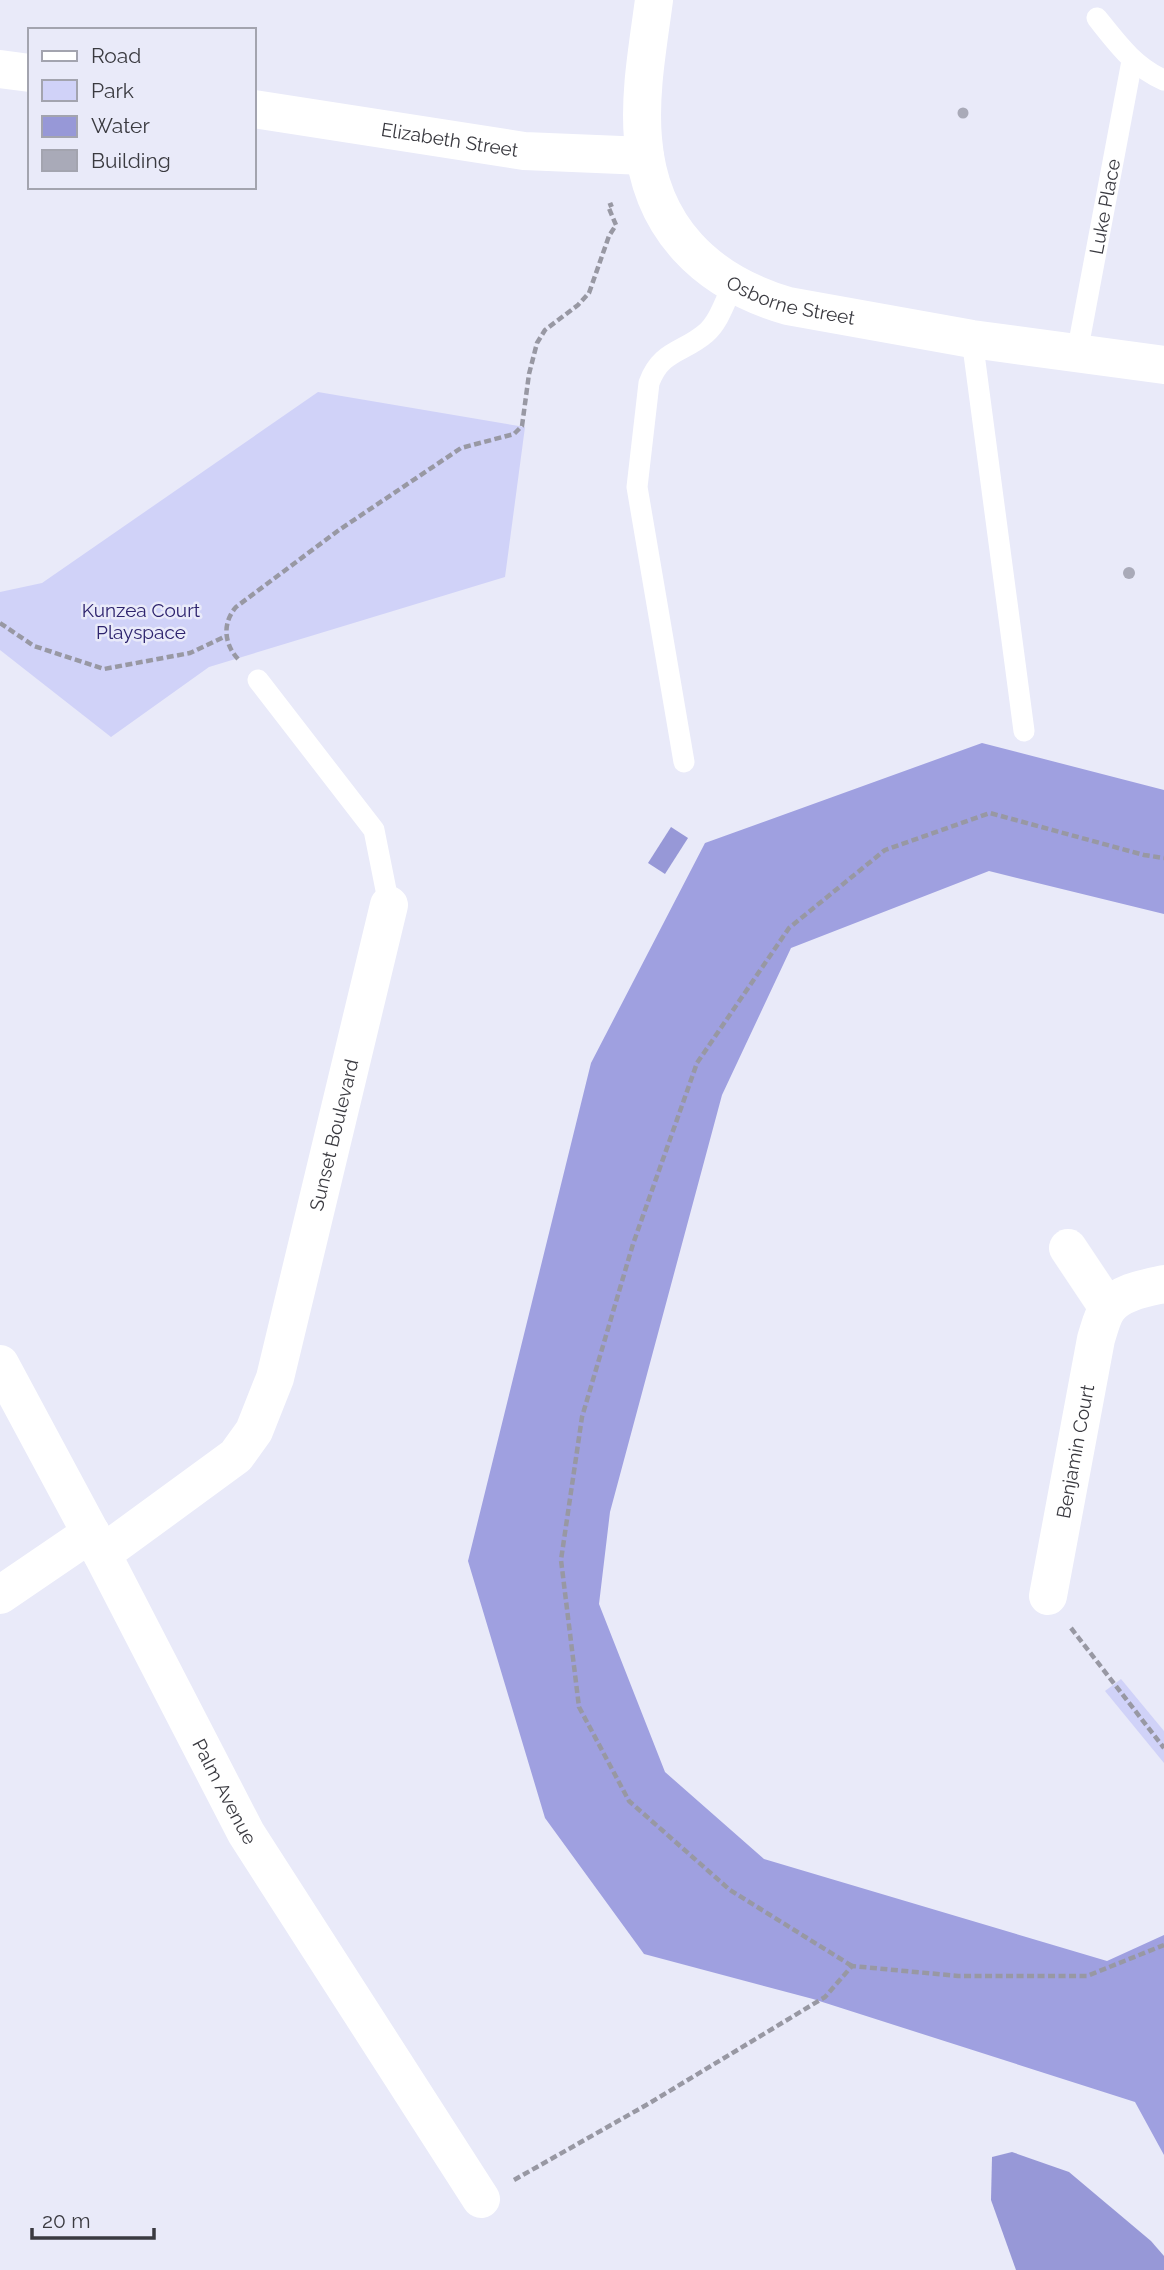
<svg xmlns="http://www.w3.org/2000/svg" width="1164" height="2270" font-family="Raleway,sans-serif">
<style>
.green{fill:#d0d2f8}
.forest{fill:#9fa0e0}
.water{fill:#9798d7}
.building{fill:#a9aab8}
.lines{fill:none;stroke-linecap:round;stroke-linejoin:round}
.path{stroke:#9898a3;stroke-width:4.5;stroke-dasharray:7 3.5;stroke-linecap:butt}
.lane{stroke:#fff;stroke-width:21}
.street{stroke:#fff;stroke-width:38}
.labels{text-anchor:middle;stroke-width:5;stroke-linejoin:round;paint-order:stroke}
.street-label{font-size:19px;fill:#3a3a40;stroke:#e9eaf9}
.park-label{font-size:19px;fill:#2d236d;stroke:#e9eaf9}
</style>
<rect width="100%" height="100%" fill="#e9eaf9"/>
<g class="green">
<polygon points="318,392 525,427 505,577 209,667 111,737 0,650 0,592 42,583"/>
<polygon points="1121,1679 1164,1731 1164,1763 1105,1691"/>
</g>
<polygon class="forest" points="982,743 1164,790 1164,914 989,871 791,948 722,1095 610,1512 599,1604 665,1772 764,1859 1107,1961 1164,1935 1164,2155 1135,2102 813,1999 644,1954 545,1818 468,1561 591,1063 705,843"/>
<g class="water">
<polygon points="671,827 688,838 665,874 648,863"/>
<polygon points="1012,2152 1069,2172 1151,2241 1164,2256 1164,2270 1016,2270 991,2200 992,2157"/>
</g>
<g class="building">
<circle cx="963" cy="113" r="5.5"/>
<circle cx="1129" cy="573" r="6"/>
</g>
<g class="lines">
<g class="path">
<polyline points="0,623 34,646 104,669 190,653 226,636"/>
<path d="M238 659C224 644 222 623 236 607L339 530 461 448 514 434 522 426 529 374 537 343 545 330 578 305 589 293 609 236 616 225 608 206 613 204"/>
<polyline points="1071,1628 1164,1748"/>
<polyline points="852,1966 730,1890 629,1801 579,1707 561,1560 582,1417 633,1244 697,1063 789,928 885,850 990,813 1144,855 1164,858"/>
<polyline points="514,2180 648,2104 825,1997 852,1966 958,1976 1087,1976 1164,1945"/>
</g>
<g class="lane">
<path d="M1097 18C1117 43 1134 67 1164 80"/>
<polyline points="972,339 1024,731"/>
<path id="s1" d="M1077 353 1132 61"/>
<polyline points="258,680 374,830 389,905"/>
<path d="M684 762 637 487 649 383C661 350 683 353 706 333 719 322 725 301 733 285"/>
</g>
<g class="street">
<path id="s2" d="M654 0C648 46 639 93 643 139 650 228 706 282 788 306L972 339 1164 365"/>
<polyline points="0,69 30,73"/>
<path id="s3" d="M254 109 524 151 645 156"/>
<polyline points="1068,1248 1108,1308"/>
<path id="s4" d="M0 1364 102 1554 246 1833 481 2199"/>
<path id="s5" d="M102 1554 236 1456 254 1431 275 1378 389 905"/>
<polyline points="0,1595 91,1533"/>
<path id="s6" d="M1048 1596 1096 1339C1099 1330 1102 1316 1108 1308 1120 1292 1146 1288 1164 1284"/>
</g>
</g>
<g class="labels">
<g class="street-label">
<text dy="7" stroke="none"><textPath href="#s3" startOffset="198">Elizabeth Street</textPath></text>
<text dy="7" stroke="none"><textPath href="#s1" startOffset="149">Luke Place</textPath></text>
<text dy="7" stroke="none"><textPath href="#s2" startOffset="378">Osborne Street</textPath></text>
<text dy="7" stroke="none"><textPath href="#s5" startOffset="504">Sunset Boulevard</textPath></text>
<text dy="7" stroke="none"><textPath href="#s6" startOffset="147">Benjamin Court</textPath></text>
<text dy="7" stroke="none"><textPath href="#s4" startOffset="483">Palm Avenue</textPath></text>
</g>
<g class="park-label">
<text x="141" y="617">Kunzea Court<tspan x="141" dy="22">Playspace</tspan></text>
</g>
</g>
<rect x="28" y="28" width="228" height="161" fill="#e9eaf9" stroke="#a3a4af" stroke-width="2"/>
<rect x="42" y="51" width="35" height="10" fill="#ffffff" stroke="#a3a4af" stroke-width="2"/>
<text x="91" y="63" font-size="21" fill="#3a3a40">Road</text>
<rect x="42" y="80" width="35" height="21" fill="#d0d2f8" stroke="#a3a4af" stroke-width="2"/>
<text x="91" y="98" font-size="21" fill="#3a3a40">Park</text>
<rect x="42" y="116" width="35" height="21" fill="#9798d7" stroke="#a3a4af" stroke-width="2"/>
<text x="91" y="133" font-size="21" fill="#3a3a40">Water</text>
<rect x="42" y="150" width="35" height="21" fill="#a9aab8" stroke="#a3a4af" stroke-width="2"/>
<text x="91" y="168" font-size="21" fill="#3a3a40">Building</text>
<path d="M32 2228v10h122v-10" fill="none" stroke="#3a3a40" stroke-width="3.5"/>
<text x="42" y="2228" font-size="21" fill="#3a3a40" stroke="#e9eaf9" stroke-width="5" paint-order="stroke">20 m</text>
</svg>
